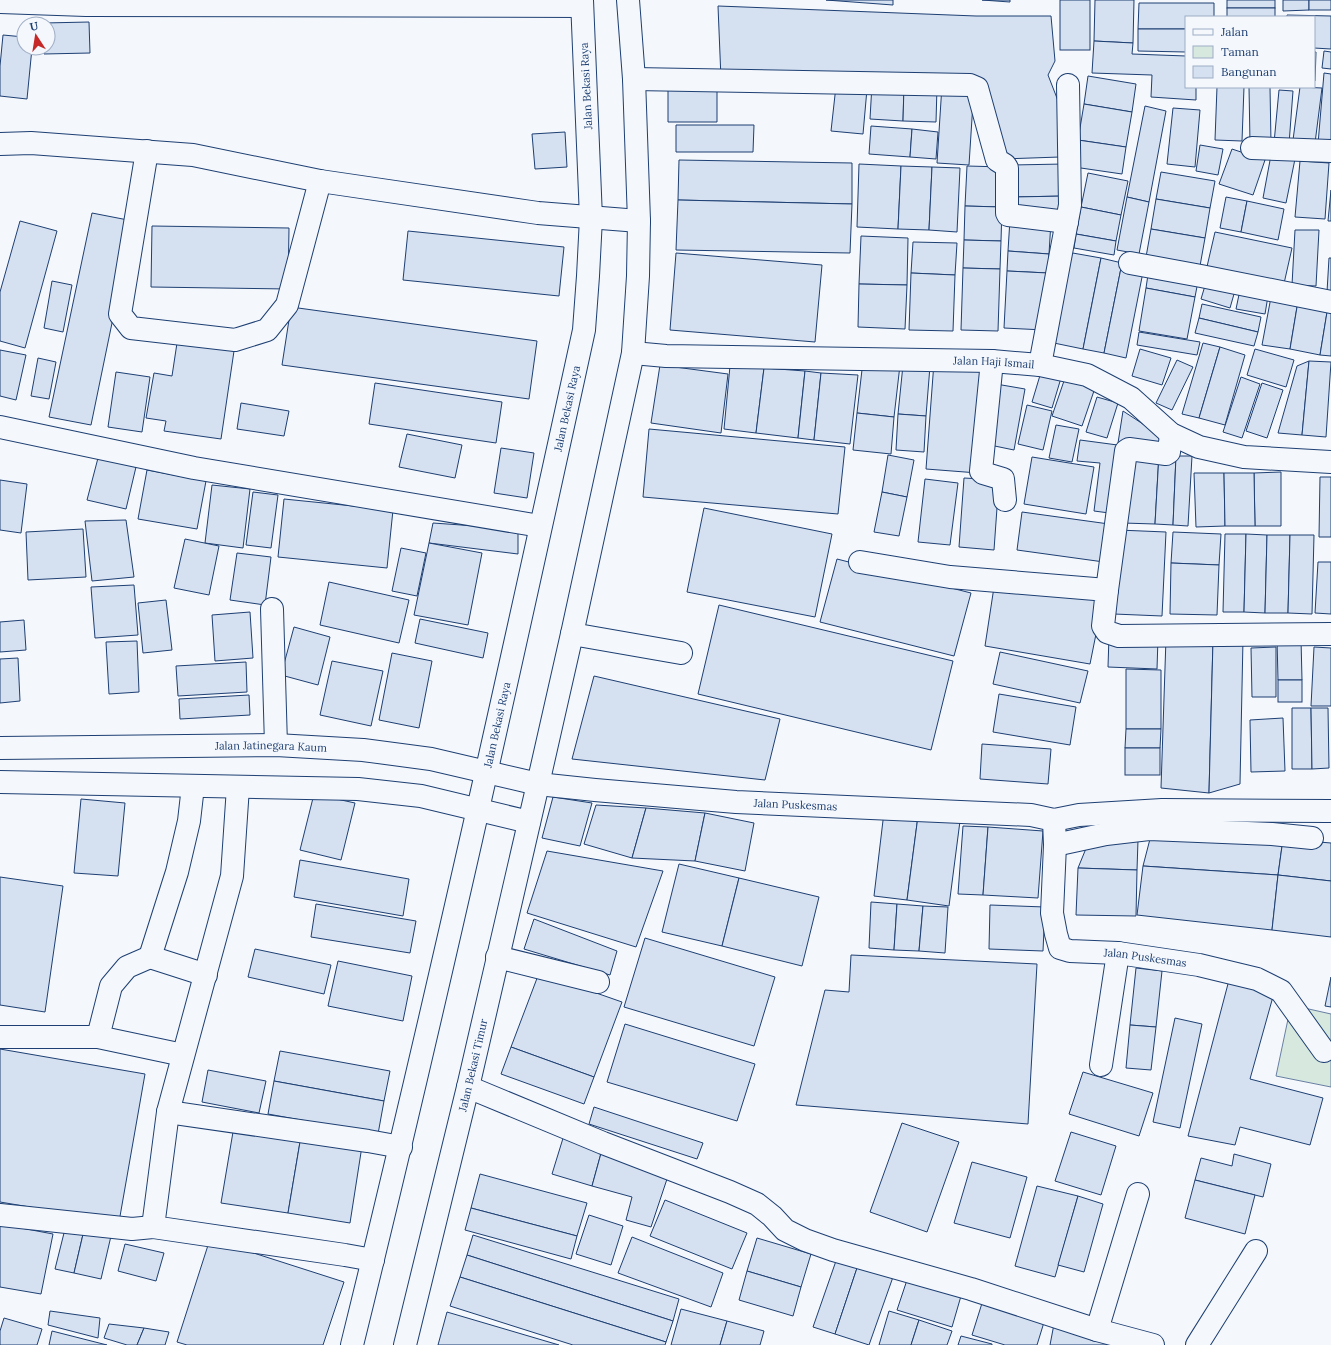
<svg xmlns="http://www.w3.org/2000/svg" width="1331" height="1345" font-family="Lora,serif">
<style>
.green{fill:#d7e8df;stroke:#687fa3}
.building{fill:#d5e0f0;stroke:#1d3f73}
.lines{fill:none;stroke-linecap:round;stroke-linejoin:round}
.minor-casing{stroke:#1d3f73;stroke-width:24}
.major-casing{stroke:#1d3f73;stroke-width:24}
.minor{stroke:#f4f7fb;stroke-width:22}
.major{stroke:#f4f7fb;stroke-width:22}
.labels{text-anchor:middle;stroke-width:3;stroke-linejoin:round;paint-order:stroke}
.street-label{font-size:11px;fill:#1d3f73;stroke:#f4f7fb}
</style>
<rect width="100%" height="100%" fill="#f4f7fb"/>
<polygon class="green" points="1291,1005 1331,1014 1331,1087 1276,1076"/>
<g class="building">
<polygon points="826,0 893,0 893,5"/>
<polygon points="982,0 1010,0 1010,2"/>
<rect x="1060" y="0" width="30" height="50"/>
<polygon points="1095,0 1134,0 1133,43 1094,41"/>
<rect x="1227" y="0" width="48" height="8"/>
<polygon points="1283,0 1309,0 1309,10 1283,11"/>
<rect x="1309" y="0" width="22" height="10"/>
<polygon points="1139,3 1214,3 1214,17 1186,17 1186,29 1138,29"/>
<polygon points="718,6 976,16 1051,16 1055,61 1048,75 1062,111 1060,157 1002,159 979,78 721,79"/>
<rect x="1227" y="8" width="48" height="9"/>
<polygon points="1287,15 1331,16 1331,49 1314,48 1314,17 1287,17"/>
<polygon points="89,22 90,53 44,54 44,48 48,48 48,24 44,24 44,23"/>
<polygon points="1138,29 1186,29 1186,52 1138,51"/>
<polygon points="3,35 24,37 24,48 32,48 27,99 0,96 0,66"/>
<polygon points="1094,41 1133,43 1132,54 1186,56 1186,87 1196,87 1196,100 1151,97 1152,75 1092,73"/>
<polygon points="1324,51 1331,52 1331,69 1322,68"/>
<polygon points="1314,52 1316,52 1315,81 1314,80"/>
<polygon points="1324,73 1331,74 1331,145 1318,144"/>
<polygon points="1088,76 1136,84 1132,112 1084,104"/>
<polygon points="872,84 904,85 903,121 870,119"/>
<polygon points="904,85 937,87 936,122 903,121"/>
<polygon points="942,85 974,87 969,165 937,163"/>
<polygon points="836,86 867,89 863,134 831,131"/>
<polygon points="717,87 717,122 668,122 668,88"/>
<polygon points="1217,87 1244,87 1242,141 1215,140"/>
<polygon points="1249,87 1270,87 1271,143 1250,143"/>
<polygon points="1300,87 1322,88 1315,143 1293,140"/>
<polygon points="1279,90 1293,91 1289,144 1274,143"/>
<polygon points="1084,104 1132,112 1126,147 1078,140"/>
<polygon points="1145,106 1166,111 1149,202 1127,197"/>
<polygon points="1173,108 1200,110 1195,167 1167,164"/>
<polygon points="676,125 754,125 753,152 676,152"/>
<polygon points="871,126 912,129 910,157 869,154"/>
<polygon points="912,129 938,132 936,159 910,157"/>
<polygon points="565,132 567,167 535,169 532,134"/>
<polygon points="1078,140 1126,147 1122,174 1074,167"/>
<polygon points="1200,145 1223,149 1218,175 1196,171"/>
<polygon points="1232,149 1265,160 1253,195 1219,184"/>
<polygon points="1271,155 1295,159 1286,203 1263,198"/>
<polygon points="679,160 852,163 852,204 678,200"/>
<polygon points="1300,161 1329,163 1325,219 1295,217"/>
<polygon points="859,164 901,166 898,229 857,227"/>
<polygon points="1064,164 1065,196 1013,197 1012,165"/>
<polygon points="901,166 932,167 929,230 898,229"/>
<polygon points="967,166 1004,167 1002,207 965,206"/>
<polygon points="932,167 960,168 957,232 929,230"/>
<polygon points="1161,172 1215,181 1210,208 1156,199"/>
<polygon points="1088,173 1128,181 1121,215 1081,207"/>
<polygon points="1331,190 1331,221 1328,221"/>
<polygon points="1065,196 1065,215 1013,215 1013,197"/>
<polygon points="1127,197 1149,202 1139,254 1117,250"/>
<polygon points="1226,197 1247,201 1241,232 1220,228"/>
<polygon points="1156,199 1210,208 1205,238 1151,229"/>
<polygon points="678,200 852,204 850,253 676,250"/>
<polygon points="1247,201 1284,209 1278,240 1241,232"/>
<polygon points="965,206 1002,207 1001,241 964,240"/>
<polygon points="1081,207 1121,215 1116,241 1076,234"/>
<polygon points="92,213 133,221 91,425 49,417"/>
<polygon points="1010,219 1051,221 1049,254 1008,251"/>
<polygon points="20,221 57,231 25,348 0,341 0,292"/>
<polygon points="152,226 289,228 288,289 151,287"/>
<polygon points="1151,229 1205,238 1200,266 1146,257"/>
<polygon points="1295,230 1319,230 1316,286 1292,285"/>
<polygon points="408,231 564,247 559,296 403,280"/>
<polygon points="1215,232 1292,248 1283,288 1206,271"/>
<polygon points="1076,234 1116,241 1114,255 1074,248"/>
<polygon points="861,236 908,238 907,285 859,284"/>
<polygon points="964,240 1001,241 1000,269 963,268"/>
<polygon points="913,242 957,243 955,275 911,273"/>
<polygon points="1008,251 1049,254 1048,273 1007,271"/>
<polygon points="1067,252 1101,258 1083,349 1049,342"/>
<polygon points="676,253 822,265 815,342 670,330"/>
<polygon points="1101,258 1122,263 1104,353 1083,349"/>
<polygon points="1329,258 1331,258 1331,292 1327,292"/>
<polygon points="1122,263 1144,267 1126,358 1104,353"/>
<polygon points="963,268 1000,269 998,331 961,330"/>
<polygon points="1149,268 1199,276 1195,297 1146,288"/>
<polygon points="1007,271 1048,273 1044,330 1004,328"/>
<polygon points="911,273 955,275 953,331 909,330"/>
<polygon points="1207,279 1236,287 1230,308 1201,299"/>
<polygon points="52,281 72,285 63,332 44,328"/>
<polygon points="859,284 907,285 905,329 858,327"/>
<polygon points="1241,285 1269,290 1265,314 1236,309"/>
<polygon points="1146,288 1195,297 1187,339 1139,331"/>
<polygon points="1271,297 1298,301 1290,349 1262,345"/>
<polygon points="1298,301 1328,306 1320,355 1290,349"/>
<polygon points="1202,304 1261,317 1258,332 1199,318"/>
<polygon points="1328,306 1331,307 1331,356 1320,355"/>
<polygon points="291,307 537,341 529,399 282,365"/>
<polygon points="1199,318 1258,332 1254,346 1195,333"/>
<polygon points="1139,332 1200,342 1197,355 1137,345"/>
<polygon points="177,343 234,351 221,439 164,431 166,421 146,418 154,373 172,376"/>
<polygon points="1203,343 1220,347 1199,418 1182,414"/>
<polygon points="1220,347 1245,355 1225,425 1199,418"/>
<polygon points="1140,349 1171,358 1162,385 1132,376"/>
<polygon points="1255,349 1294,360 1286,387 1247,375"/>
<polygon points="0,350 26,355 16,400 0,396"/>
<polygon points="38,358 56,362 49,399 31,396"/>
<polygon points="1177,360 1193,367 1172,410 1156,403"/>
<polygon points="863,361 900,365 894,417 857,413"/>
<polygon points="1309,361 1302,435 1278,433 1297,366"/>
<polygon points="1309,361 1331,362 1326,437 1302,435"/>
<polygon points="934,362 985,366 978,473 926,469"/>
<polygon points="660,365 728,374 721,433 651,423"/>
<polygon points="903,365 930,366 926,416 898,414"/>
<polygon points="730,366 764,368 756,433 724,429"/>
<polygon points="764,368 805,371 798,438 756,433"/>
<polygon points="805,371 821,373 814,440 798,438"/>
<polygon points="116,372 150,377 142,432 108,427"/>
<polygon points="1041,372 1061,378 1052,408 1032,402"/>
<polygon points="821,373 858,375 850,444 814,440"/>
<polygon points="1066,375 1096,385 1082,426 1052,416"/>
<polygon points="1241,377 1260,384 1242,438 1223,432"/>
<polygon points="375,383 502,402 496,443 369,424"/>
<polygon points="1262,383 1283,390 1267,438 1246,431"/>
<polygon points="996,384 1025,389 1014,450 985,444"/>
<polygon points="1097,397 1118,403 1107,438 1086,432"/>
<polygon points="241,403 289,411 284,436 237,429"/>
<polygon points="1027,405 1052,411 1043,450 1018,444"/>
<polygon points="1123,411 1163,437 1164,452 1118,443"/>
<polygon points="857,413 894,417 891,454 853,450"/>
<polygon points="898,414 926,416 924,452 896,450"/>
<polygon points="1056,425 1079,429 1072,462 1049,458"/>
<polygon points="649,429 845,447 838,514 643,497"/>
<polygon points="407,434 462,445 455,478 399,467"/>
<polygon points="1080,440 1125,446 1117,514 1094,511 1100,463 1077,461"/>
<polygon points="501,448 534,453 527,498 494,493"/>
<polygon points="1127,453 1159,454 1155,524 1123,523"/>
<polygon points="1159,454 1176,456 1173,525 1155,524"/>
<polygon points="888,455 914,460 907,497 882,492"/>
<polygon points="1176,456 1192,456 1188,526 1173,525"/>
<polygon points="1032,457 1094,467 1086,514 1024,504"/>
<polygon points="98,458 136,467 126,509 87,500"/>
<polygon points="147,470 206,481 197,529 138,519"/>
<polygon points="1281,472 1281,526 1255,526 1254,473"/>
<polygon points="1194,473 1224,473 1225,526 1196,527"/>
<polygon points="1224,473 1254,473 1255,526 1225,526"/>
<polygon points="1320,477 1331,477 1331,537 1319,537"/>
<polygon points="964,478 999,480 994,550 959,547"/>
<polygon points="925,479 958,483 950,545 918,542"/>
<polygon points="0,480 27,484 21,533 0,530"/>
<polygon points="212,485 250,489 243,548 205,543"/>
<polygon points="253,492 278,495 271,548 246,545"/>
<polygon points="882,492 907,497 899,536 874,532"/>
<polygon points="284,499 393,510 387,568 278,557"/>
<polygon points="704,508 832,534 815,617 687,592"/>
<polygon points="1022,512 1109,524 1104,562 1017,550"/>
<polygon points="126,520 134,577 92,581 85,521"/>
<polygon points="433,523 518,529 518,554 429,543"/>
<polygon points="83,529 86,577 28,580 26,532"/>
<polygon points="1118,530 1166,532 1162,616 1114,614"/>
<polygon points="1173,532 1221,534 1219,565 1171,563"/>
<polygon points="1225,534 1246,534 1244,612 1223,612"/>
<polygon points="1246,534 1267,535 1265,613 1244,612"/>
<polygon points="1267,535 1290,535 1288,613 1265,613"/>
<polygon points="1290,535 1314,535 1312,614 1288,613"/>
<polygon points="185,539 219,546 209,595 174,588"/>
<polygon points="429,543 482,553 468,625 414,615"/>
<polygon points="401,548 426,553 417,596 392,591"/>
<polygon points="237,553 271,557 265,605 230,600"/>
<polygon points="837,559 971,593 954,656 820,622"/>
<polygon points="1318,562 1331,562 1331,614 1315,613"/>
<polygon points="1171,563 1219,565 1217,615 1170,614"/>
<polygon points="329,582 409,600 399,643 320,625"/>
<polygon points="134,585 138,635 95,638 91,587"/>
<polygon points="994,587 1103,599 1090,664 985,646"/>
<polygon points="166,600 172,650 143,653 138,603"/>
<polygon points="719,605 953,661 931,750 698,694"/>
<polygon points="250,612 253,658 215,661 212,615"/>
<polygon points="420,619 488,633 483,658 415,643"/>
<polygon points="24,620 26,650 0,652 0,622"/>
<polygon points="294,627 330,637 318,685 281,675"/>
<polygon points="1109,636 1158,638 1157,669 1108,667"/>
<polygon points="1166,638 1213,640 1209,793 1161,788"/>
<polygon points="1243,639 1240,784 1209,793 1213,640"/>
<polygon points="1277,639 1301,639 1302,680 1278,680"/>
<polygon points="137,641 139,692 109,694 106,642"/>
<polygon points="1276,647 1276,697 1252,697 1251,648"/>
<polygon points="1314,647 1331,648 1331,706 1311,706"/>
<polygon points="1000,652 1088,671 1080,703 993,684"/>
<polygon points="392,653 432,661 419,728 379,720"/>
<polygon points="18,658 20,701 0,703 0,659"/>
<polygon points="332,661 383,671 371,726 320,715"/>
<polygon points="246,662 247,692 178,696 176,666"/>
<polygon points="1126,669 1161,670 1161,729 1126,729"/>
<polygon points="594,676 780,719 765,780 572,759"/>
<rect x="1278" y="680" width="24" height="22"/>
<polygon points="999,694 1076,707 1070,745 993,732"/>
<polygon points="249,695 250,715 180,719 179,699"/>
<polygon points="1292,708 1311,708 1312,769 1292,769"/>
<polygon points="1311,708 1328,708 1329,768 1312,769"/>
<polygon points="1283,718 1285,771 1251,772 1250,720"/>
<polygon points="1126,729 1161,729 1160,748 1125,748"/>
<polygon points="982,744 1051,749 1048,784 980,779"/>
<rect x="1125" y="748" width="35" height="27"/>
<polygon points="314,794 355,803 341,860 300,850"/>
<polygon points="553,797 592,803 580,846 542,838"/>
<polygon points="81,799 125,803 118,876 74,873"/>
<polygon points="596,805 646,808 632,858 584,844"/>
<polygon points="646,808 705,813 695,861 632,858"/>
<polygon points="884,812 918,816 907,900 874,896"/>
<polygon points="705,813 754,823 745,871 695,861"/>
<polygon points="918,816 960,821 949,906 907,900"/>
<polygon points="963,826 988,827 983,895 958,894"/>
<polygon points="988,827 1043,831 1038,898 983,895"/>
<polygon points="1150,839 1283,839 1278,875 1143,866"/>
<polygon points="1283,839 1331,843 1331,881 1278,875"/>
<polygon points="1138,840 1137,870 1078,868 1087,846"/>
<polygon points="547,851 663,871 636,947 527,913"/>
<polygon points="300,860 409,879 403,916 294,897"/>
<polygon points="679,864 739,878 722,946 662,932"/>
<polygon points="1143,866 1278,875 1272,930 1137,915"/>
<polygon points="1078,868 1137,870 1136,916 1076,915"/>
<polygon points="1278,875 1331,881 1331,937 1272,930"/>
<polygon points="0,877 63,886 45,1012 0,1005"/>
<polygon points="739,878 819,897 802,966 722,946"/>
<polygon points="871,902 897,904 894,950 869,948"/>
<polygon points="316,904 416,921 410,953 311,937"/>
<polygon points="897,904 923,906 919,951 894,950"/>
<polygon points="990,905 1045,907 1043,951 989,949"/>
<polygon points="923,906 948,907 945,953 919,951"/>
<polygon points="534,919 617,951 610,975 524,949"/>
<polygon points="645,938 775,977 754,1046 624,1007"/>
<polygon points="255,949 331,965 324,994 248,977"/>
<polygon points="851,955 1037,964 1028,1124 796,1105 825,990 849,992"/>
<polygon points="338,961 412,976 403,1021 328,1006"/>
<polygon points="1136,968 1162,971 1156,1027 1130,1025"/>
<polygon points="539,973 622,1002 594,1077 511,1047"/>
<polygon points="1331,977 1331,1007 1325,1006"/>
<polygon points="1229,980 1274,993 1250,1079 1323,1098 1310,1145 1240,1127 1235,1145 1188,1136"/>
<polygon points="1175,1018 1202,1024 1180,1128 1153,1122"/>
<polygon points="625,1024 755,1064 737,1121 607,1082"/>
<polygon points="1130,1025 1156,1027 1151,1070 1126,1068"/>
<polygon points="511,1047 594,1077 584,1104 501,1074"/>
<polygon points="0,1049 145,1074 119,1222 0,1202"/>
<polygon points="280,1051 390,1071 384,1101 274,1081"/>
<polygon points="208,1070 266,1081 259,1113 202,1102"/>
<polygon points="1083,1072 1153,1093 1139,1136 1069,1114"/>
<polygon points="274,1081 384,1101 378,1134 268,1114"/>
<polygon points="594,1107 703,1143 697,1159 589,1124"/>
<polygon points="902,1123 959,1142 927,1232 870,1212"/>
<polygon points="234,1126 301,1136 288,1213 221,1203"/>
<polygon points="1071,1132 1116,1146 1101,1195 1055,1181"/>
<polygon points="564,1135 603,1146 592,1186 552,1174"/>
<polygon points="301,1136 362,1146 350,1223 288,1213"/>
<polygon points="603,1146 670,1170 651,1227 626,1220 632,1197 592,1186"/>
<polygon points="1234,1154 1271,1164 1263,1197 1195,1180 1201,1158 1232,1166"/>
<polygon points="972,1162 1027,1177 1010,1238 954,1223"/>
<polygon points="480,1174 587,1203 577,1236 471,1208"/>
<polygon points="1195,1180 1255,1195 1245,1234 1185,1218"/>
<polygon points="1037,1186 1078,1196 1055,1277 1015,1266"/>
<polygon points="1078,1196 1103,1204 1084,1272 1058,1265"/>
<polygon points="665,1200 747,1233 732,1269 650,1236"/>
<polygon points="471,1208 577,1236 571,1259 465,1230"/>
<polygon points="589,1215 623,1226 611,1265 576,1254"/>
<polygon points="0,1224 53,1234 41,1294 0,1287"/>
<polygon points="66,1225 84,1230 74,1273 55,1269"/>
<polygon points="84,1230 111,1236 101,1279 74,1273"/>
<polygon points="473,1235 679,1299 673,1321 467,1255"/>
<polygon points="632,1237 723,1273 711,1307 618,1273"/>
<polygon points="757,1238 811,1254 801,1287 747,1271"/>
<polygon points="210,1239 344,1282 323,1345 187,1345 177,1342"/>
<polygon points="125,1244 164,1253 156,1281 118,1271"/>
<polygon points="467,1255 673,1321 666,1342 460,1277"/>
<polygon points="837,1258 858,1265 835,1334 813,1327"/>
<polygon points="858,1265 893,1277 869,1345 835,1334"/>
<polygon points="747,1271 801,1287 793,1316 739,1300"/>
<polygon points="460,1277 666,1342 665,1345 573,1345 450,1306"/>
<polygon points="907,1280 961,1296 952,1327 897,1310"/>
<polygon points="983,1300 1045,1319 1037,1345 1005,1345 972,1335"/>
<polygon points="681,1309 727,1321 720,1345 671,1345"/>
<polygon points="50,1311 100,1318 98,1338 48,1325"/>
<polygon points="889,1311 919,1320 911,1345 879,1345"/>
<polygon points="447,1312 559,1345 438,1345"/>
<polygon points="4,1318 42,1329 37,1345 0,1345 0,1331"/>
<polygon points="919,1320 952,1331 947,1345 911,1345"/>
<polygon points="727,1321 764,1331 760,1345 720,1345"/>
<polygon points="109,1324 144,1328 137,1345 127,1345 104,1338"/>
<polygon points="1054,1324 1109,1335 1107,1345 1050,1345"/>
<polygon points="144,1328 169,1332 165,1345 137,1345"/>
<polygon points="52,1331 107,1345 49,1345"/>
<polygon points="961,1336 992,1344 992,1345 958,1345"/>
</g>
<g class="lines">
<g class="minor-casing">
<g id="minor">
<polyline points="0,2 86,5 582,6"/>
<polyline points="634,79 970,85 977,88 997,160 1005,165 1007,168 1007,213 1008,215 1067,222"/>
<polyline points="0,144 31,143 193,155 320,181 538,213 639,221"/>
<polyline points="1252,148 1331,151"/>
<polyline points="147,151 120,314 131,328 235,340 267,330 287,305 320,181"/>
<polyline points="1130,263 1201,276 1331,302"/>
<path id="s1" d="M633 353 666 356 992 361 1040 365 1087 375 1131 398 1171 434 1199 447 1244 457 1331 462"/>
<polyline points="992,361 981,471 983,473 1003,479 1005,500"/>
<polyline points="1040,365 1070,205 1068,85"/>
<polyline points="0,427 194,468 540,526"/>
<polyline points="860,562 950,577 1107,590 1103,626 1107,632 1119,636 1331,634"/>
<polyline points="1107,590 1126,451 1129,449 1166,454 1169,452 1171,434"/>
<polyline points="272,609 276,745"/>
<polyline points="572,634 681,653"/>
<path id="s2" d="M0 748 276 745 363 750 431 759 538 784 595 790 736 802 1031 815 1054 820 1079 815 1162 810 1331 811"/>
<polyline points="0,782 358,789 421,796 529,822"/>
<polyline points="193,786 189,821 177,872 150,957 206,975"/>
<polyline points="238,787 232,876 168,1112 153,1227 345,1255 373,1260"/>
<path id="s3" d="M1054 820 1055 845 1052 913 1056 934 1060 948 1070 951 1118 953 1199 965 1257 979 1281 991 1324 1051"/>
<polyline points="1055,845 1106,834 1149,829 1272,834 1312,838"/>
<polyline points="150,957 127,967 111,986 98,1037 183,1055"/>
<polyline points="497,957 598,982"/>
<polyline points="0,1037 98,1037"/>
<polyline points="1101,1065 1118,953"/>
<polyline points="468,1087 603,1143 730,1192 757,1204 772,1216 785,1230 805,1240 833,1250 971,1289 1097,1330 1153,1345"/>
<polyline points="168,1112 368,1141 401,1147"/>
<polyline points="0,1215 132,1229 153,1227"/>
<polyline points="1097,1330 1138,1194"/>
<polyline points="1197,1345 1256,1251"/>
</g>
</g>
<g class="major-casing">
<g id="major">
<path id="s4" d="M352 1345C435 1008 510 669 584 330L588 276 591 218 582 0"/>
<path id="s5" d="M405 1345 468 1087 538 784 572 634 633 353 638 276 639 221 634 79 628 0"/>
</g>
</g>
<use href="#minor" class="minor"/>
<use href="#major" class="major"/>
</g>
<g class="labels">
<g class="street-label">
<text transform="translate(586 86) rotate(-93)" y="4">Jalan Bekasi Raya</text>
<text dy="4" stroke="none"><textPath href="#s1" startOffset="361">Jalan Haji Ismail</textPath></text>
<text dy="4" stroke="none"><textPath href="#s4" startOffset="961">Jalan Bekasi Raya</textPath></text>
<text dy="4" stroke="none"><textPath href="#s4" startOffset="637">Jalan Bekasi Raya</textPath></text>
<text dy="4" stroke="none"><textPath href="#s2" startOffset="271">Jalan Jatinegara Kaum</textPath></text>
<text dy="4" stroke="none"><textPath href="#s2" startOffset="800">Jalan Puskesmas</textPath></text>
<text dy="4" stroke="none"><textPath href="#s3" startOffset="215">Jalan Puskesmas</textPath></text>
<text dy="4" stroke="none"><textPath href="#s5" startOffset="288">Jalan Bekasi Timur</textPath></text>
</g>
</g>
<rect x="1185" y="16" width="130" height="72" fill="#f4f7fb" stroke="#9eadc5"/>
<rect x="1193" y="29" width="20" height="6" fill="#f4f7fb" stroke="#9eadc5"/>
<text x="1221" y="36" font-size="12" fill="#1d3f73">Jalan</text>
<rect x="1193" y="46" width="20" height="12" fill="#d7e8df" stroke="#9eadc5"/>
<text x="1221" y="56" font-size="12" fill="#1d3f73">Taman</text>
<rect x="1193" y="66" width="20" height="12" fill="#d5e0f0" stroke="#9eadc5"/>
<text x="1221" y="76" font-size="12" fill="#1d3f73">Bangunan</text>
<g transform="translate(36 36) rotate(348)"><circle r="19" fill="#f4f7fb" stroke="#9eadc5"/>
<path d="M0-3L7 15L0 10L-7 15Z" fill="#c62828"/>
<text y="-6" font-size="11" font-weight="bold" text-anchor="middle" fill="#1d3f73">U</text>
</g>
</svg>
